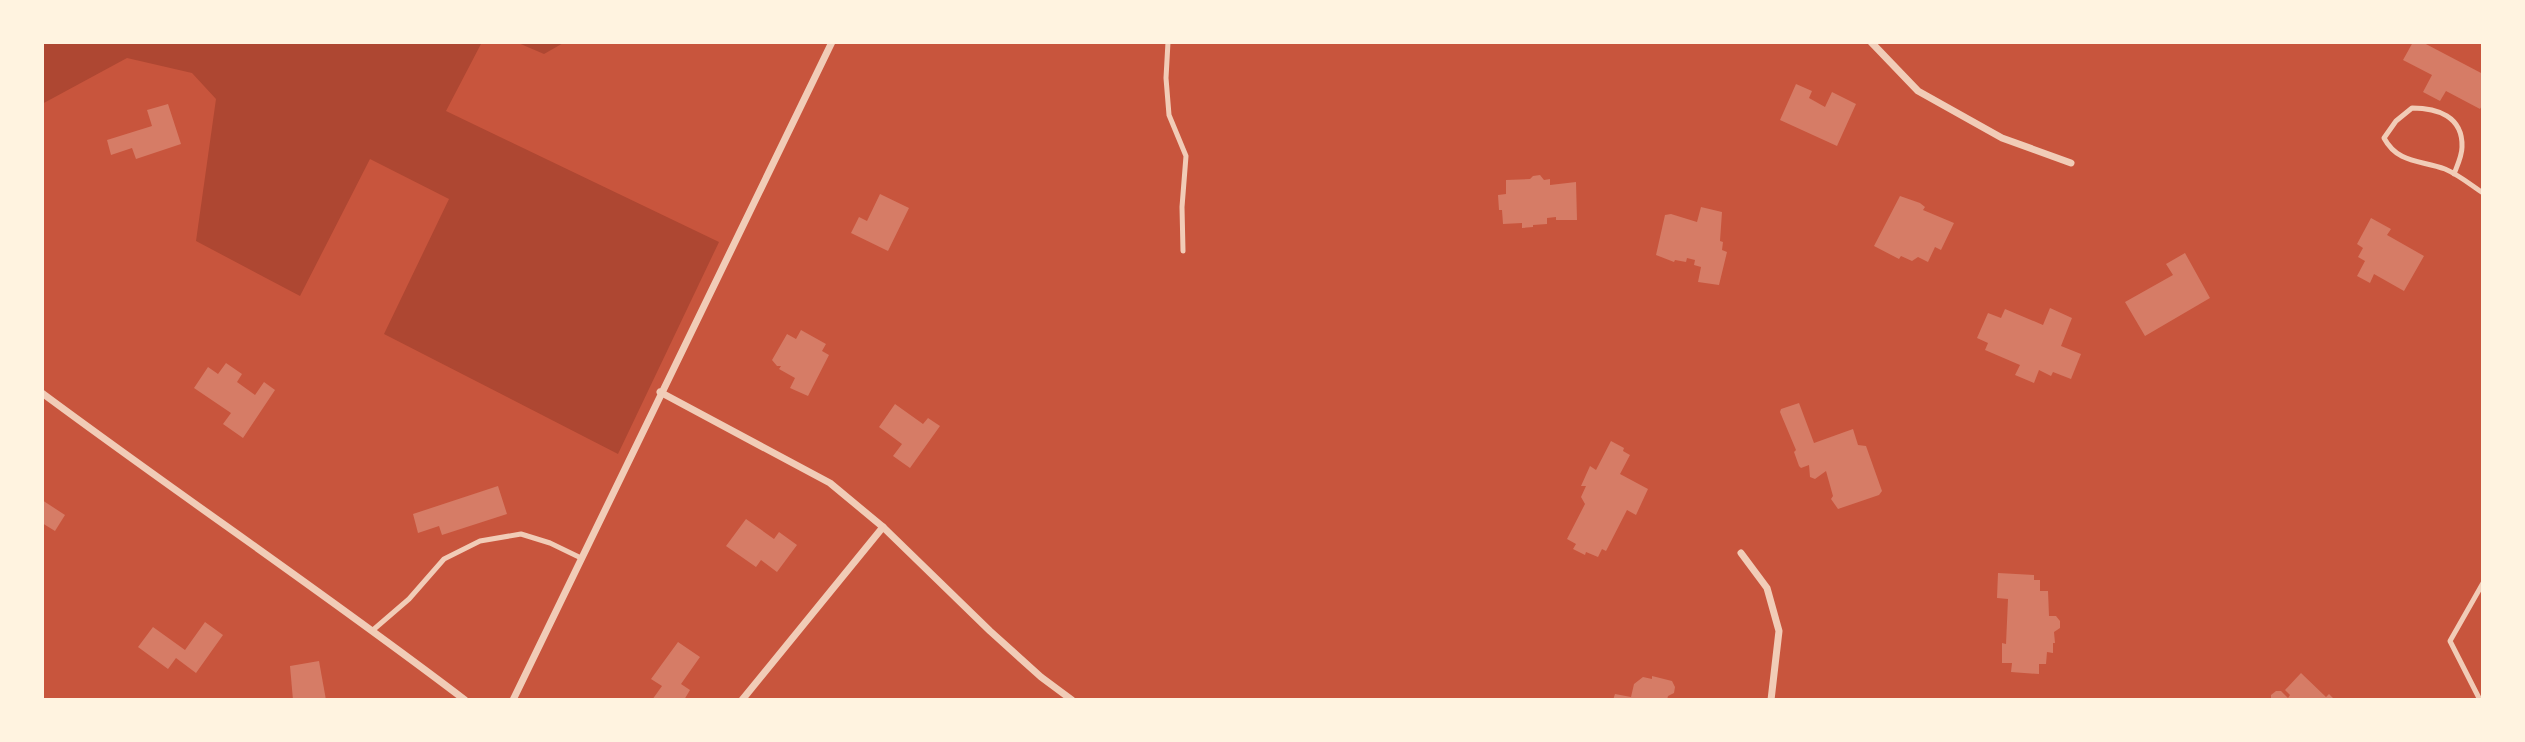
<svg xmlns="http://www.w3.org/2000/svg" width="2525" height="742" font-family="Lato,sans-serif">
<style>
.green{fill:#ae4732}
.building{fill:#d67c66}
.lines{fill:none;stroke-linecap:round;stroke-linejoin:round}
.service{stroke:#f1ccb7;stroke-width:5}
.minor{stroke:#f1ccb7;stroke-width:7}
</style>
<rect width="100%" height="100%" fill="#c8553d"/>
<g class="green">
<polygon points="42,42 482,42 446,111 719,242 618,454 384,334 449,199 370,159 300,296 196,241 216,99 192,73 127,58 42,104"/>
<polygon points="516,42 565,42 544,54"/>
</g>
<g class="building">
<polygon points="2413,42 2422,42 2483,74 2483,104 2480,109 2446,91 2440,101 2423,92 2432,75 2403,60"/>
<polygon points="1796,84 1812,91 1809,98 1825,107 1832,92 1856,104 1837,146 1780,120"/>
<polygon points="168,104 181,144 136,159 132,148 111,155 107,140 152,126 147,110"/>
<polygon points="1540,175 1544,180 1550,179 1550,185 1576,182 1577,220 1556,220 1556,217 1547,218 1547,224 1533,225 1533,227 1522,228 1522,223 1503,224 1502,210 1499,210 1498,195 1506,194 1506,180 1530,179 1533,176"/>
<polygon points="880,194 909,208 888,251 851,233 859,217 867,221"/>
<polygon points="1900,196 1920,203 1925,207 1923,210 1954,223 1941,250 1935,247 1928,262 1918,257 1912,261 1901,256 1899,259 1874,246"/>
<polygon points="1701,207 1722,212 1720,241 1723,242 1722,250 1727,252 1719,285 1698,282 1701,267 1694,265 1695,260 1687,258 1686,262 1675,260 1674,262 1656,255 1665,215 1671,214 1697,222"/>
<polygon points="2371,218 2391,229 2387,235 2424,256 2404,291 2374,274 2370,283 2357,276 2365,261 2358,257 2363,248 2357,244"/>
<polygon points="2185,253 2210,298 2145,336 2125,302 2173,275 2166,264"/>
<polygon points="2050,308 2072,318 2061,346 2081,354 2071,379 2053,372 2051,376 2039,370 2034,383 2015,375 2020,365 1985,350 1988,343 1977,338 1988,313 2001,318 2005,309 2043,325"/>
<polygon points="801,330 826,344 822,351 829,355 808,396 790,388 795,378 779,369 781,366 777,366 772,360 787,334 796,339"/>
<polygon points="226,363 242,374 237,382 255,395 264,382 275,390 243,438 223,424 231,413 194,388 208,367 218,374"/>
<polygon points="1799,403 1814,443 1853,429 1858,445 1866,446 1882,491 1879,495 1838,509 1831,499 1833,496 1826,471 1815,479 1810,477 1809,465 1801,468 1799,466 1794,452 1796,450 1780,412 1781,409"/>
<polygon points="895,404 923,424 928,418 940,426 910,468 893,456 902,444 879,427"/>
<polygon points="1611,441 1624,448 1623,451 1630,455 1620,474 1648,489 1636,515 1627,510 1606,551 1602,549 1598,557 1586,552 1585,555 1573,549 1576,544 1567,539 1585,504 1581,497 1586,486 1581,486 1590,466 1596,470"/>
<polygon points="498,486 507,514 442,535 439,526 418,533 413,514"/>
<polygon points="42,500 65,515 55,531 42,523"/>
<polygon points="746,519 774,539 779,532 797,545 777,572 761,560 756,567 726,546"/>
<polygon points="1998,573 2034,575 2034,580 2040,580 2040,591 2048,591 2049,616 2056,616 2060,621 2060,628 2054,632 2055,643 2053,643 2053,653 2047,652 2046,664 2039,664 2039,674 2011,672 2012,663 2002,663 2002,643 2006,644 2008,599 1997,598"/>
<polygon points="205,622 223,635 196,673 176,658 168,669 138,647 153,627 185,650"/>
<polygon points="678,642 700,657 681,684 690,690 684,700 652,700 662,686 651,679"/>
<polygon points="319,661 326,700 293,700 290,666"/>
<polygon points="2301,673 2326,697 2329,694 2335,700 2271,700 2271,695 2276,691 2281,691 2288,698 2290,695 2285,690"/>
<polygon points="1652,676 1672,681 1675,687 1674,693 1668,696 1667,700 1613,700 1615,694 1631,697 1634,684 1643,677 1652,679"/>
</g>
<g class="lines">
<g class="service">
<polyline points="1168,42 1166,78 1169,115 1186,156 1182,207 1183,251"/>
<path d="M2454 174C2457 166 2462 156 2462 147 2463 116 2437 108 2412 108L2396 121 2384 138C2398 164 2421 160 2445 169 2459 175 2471 185 2483 193"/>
<polyline points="373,630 409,599 444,559 480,541 521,534 550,543 581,558"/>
<polyline points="2480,700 2450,641 2483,583"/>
</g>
<g class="minor">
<polyline points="1871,42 1918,91 2002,138 2071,163"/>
<polyline points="660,392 830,483 883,527 990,631 1041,677 1072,700"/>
<path d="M42 393C182 497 326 594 465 700"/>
<polyline points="1741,553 1767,588 1779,631 1771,700"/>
<polyline points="513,700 832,42"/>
<polyline points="742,700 883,527"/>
</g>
</g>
<rect width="2525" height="742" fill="none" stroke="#fff3e0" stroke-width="88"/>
</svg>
